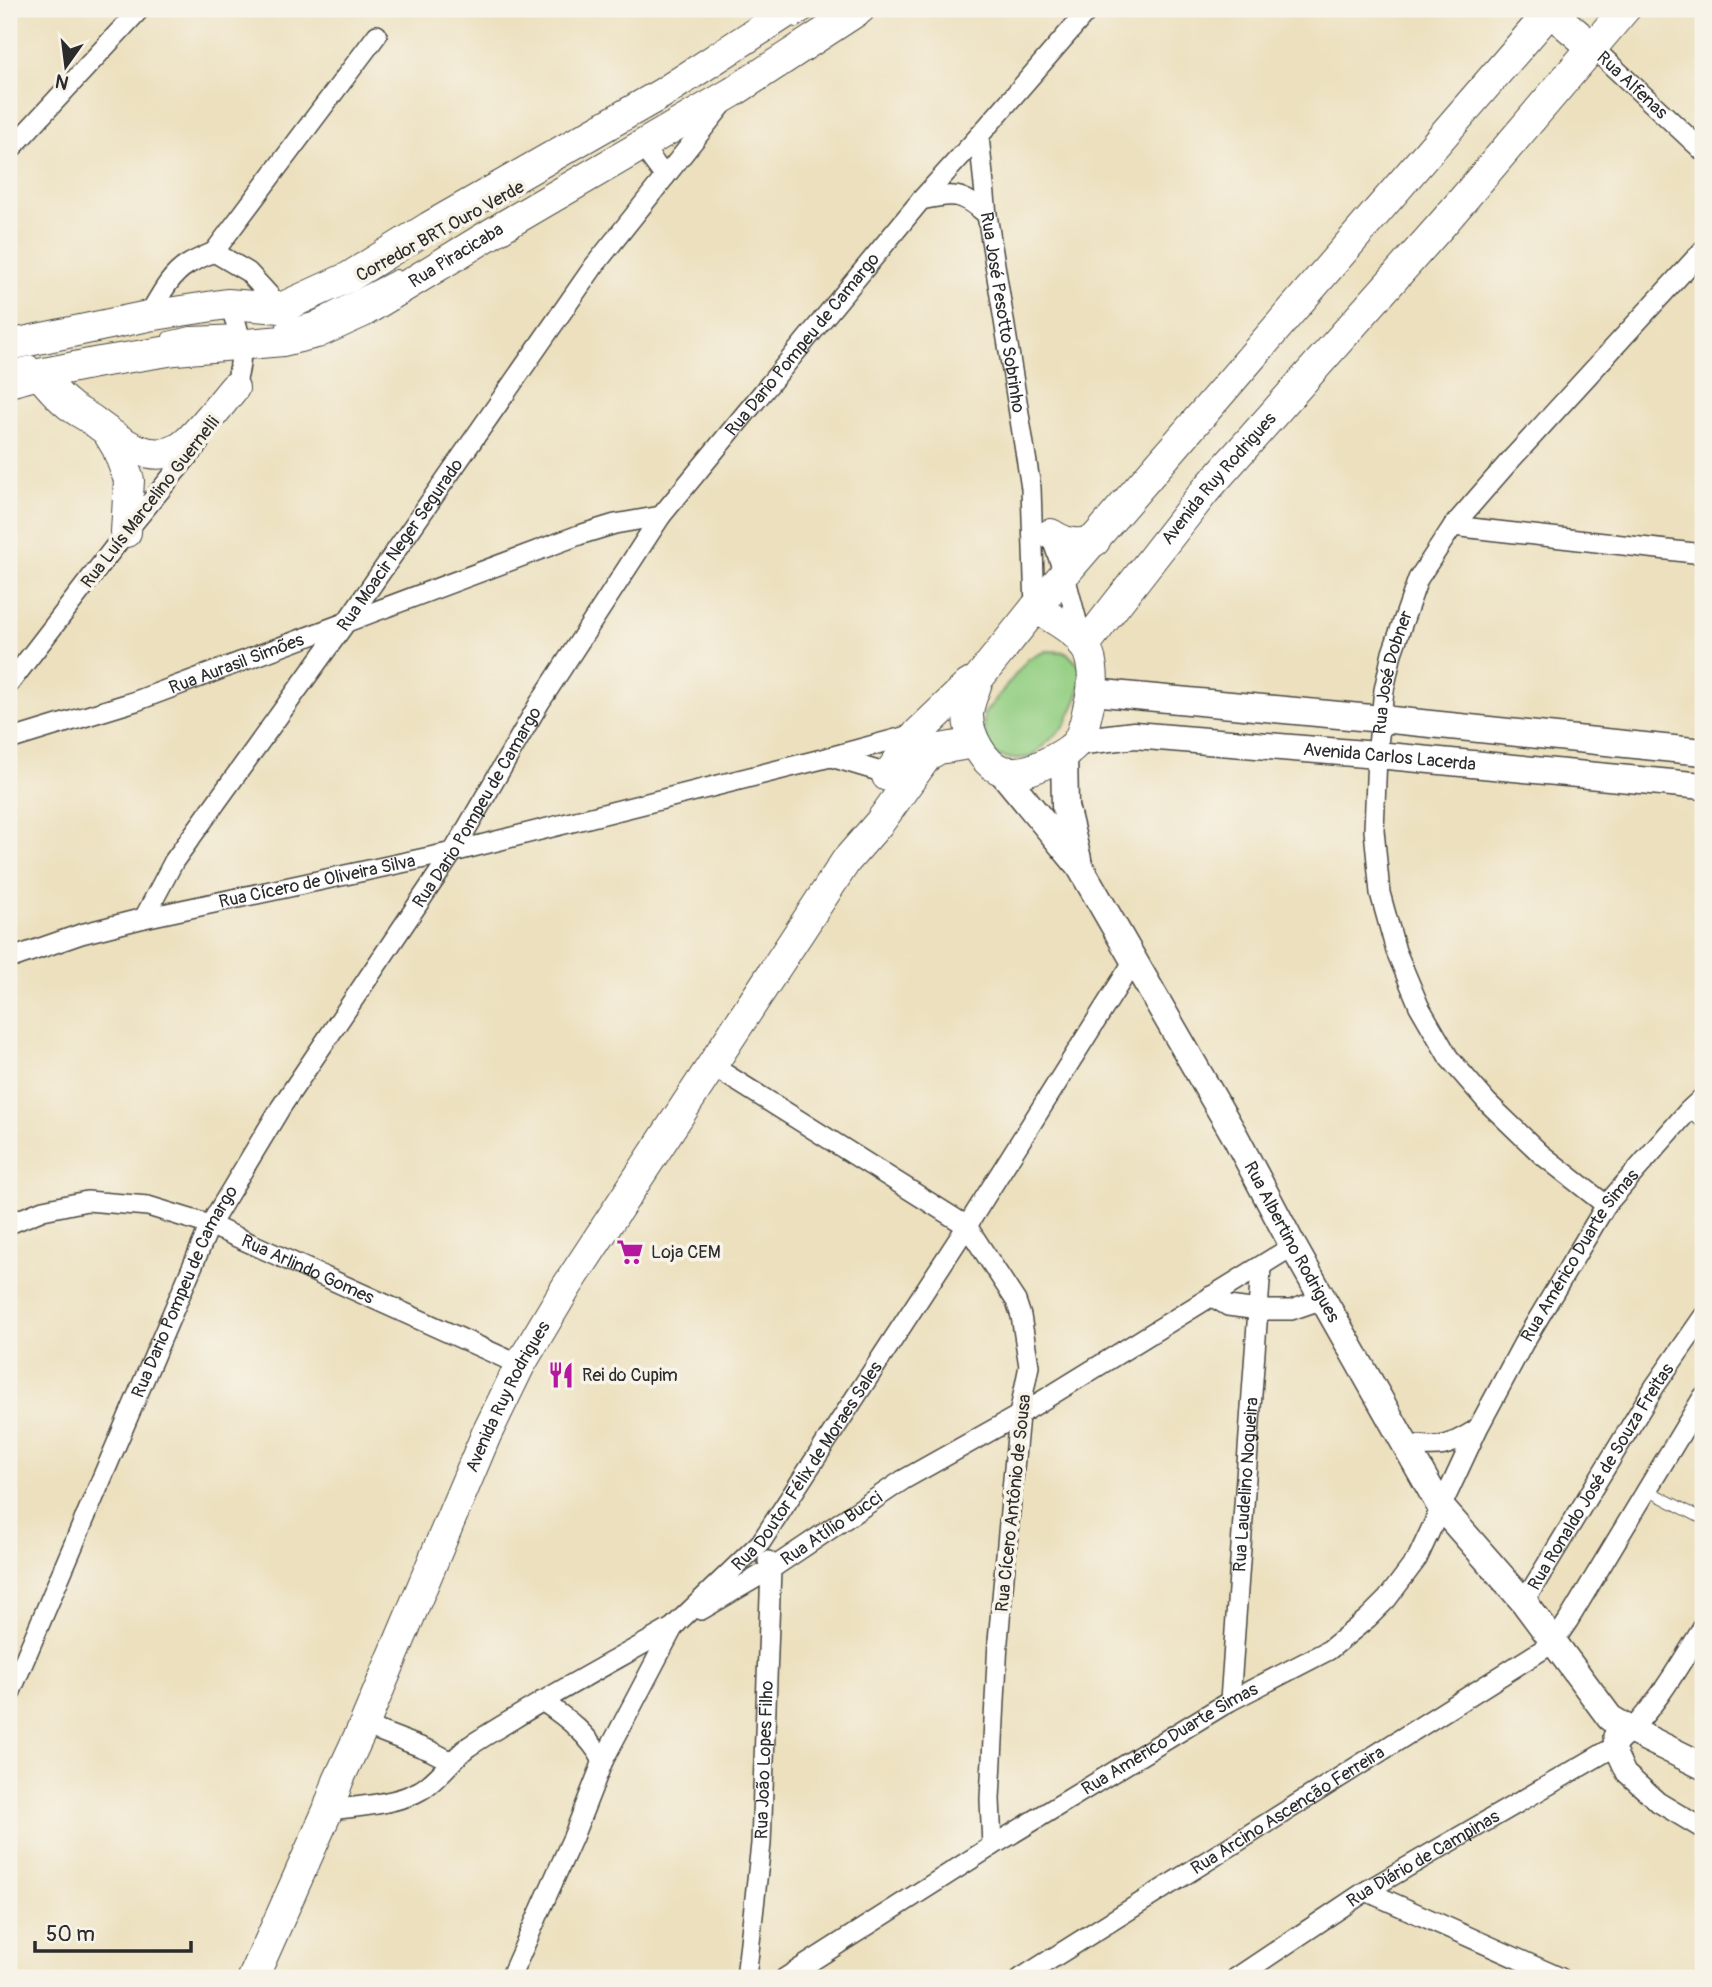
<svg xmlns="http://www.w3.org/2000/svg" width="1712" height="1987" font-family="Pangolin,sans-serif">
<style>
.green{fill:#94cf84;stroke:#607d58;stroke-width:2}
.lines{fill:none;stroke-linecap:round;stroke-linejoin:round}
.lane-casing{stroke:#484641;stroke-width:12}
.street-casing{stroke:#484641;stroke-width:22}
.secondary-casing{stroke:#484641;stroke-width:29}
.primary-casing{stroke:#484641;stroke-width:32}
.lane{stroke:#fff;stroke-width:10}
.street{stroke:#fff;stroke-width:19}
.secondary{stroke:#fff;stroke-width:26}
.primary{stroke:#fff;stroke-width:30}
.labels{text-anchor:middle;stroke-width:7;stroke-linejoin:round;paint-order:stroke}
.street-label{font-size:18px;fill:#2b2b2b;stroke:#f7f3e8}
.poi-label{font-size:18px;fill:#2b2b2b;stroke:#f7f3e8;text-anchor:start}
</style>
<rect width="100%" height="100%" fill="#f7f3e8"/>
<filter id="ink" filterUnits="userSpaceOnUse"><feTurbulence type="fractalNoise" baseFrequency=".0143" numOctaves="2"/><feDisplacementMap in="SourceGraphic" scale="14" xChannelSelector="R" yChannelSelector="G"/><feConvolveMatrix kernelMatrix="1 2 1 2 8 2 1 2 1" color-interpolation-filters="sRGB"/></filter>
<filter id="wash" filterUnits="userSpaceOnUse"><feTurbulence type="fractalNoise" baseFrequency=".00686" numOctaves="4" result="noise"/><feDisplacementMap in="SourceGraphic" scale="28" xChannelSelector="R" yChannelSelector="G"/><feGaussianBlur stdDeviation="1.57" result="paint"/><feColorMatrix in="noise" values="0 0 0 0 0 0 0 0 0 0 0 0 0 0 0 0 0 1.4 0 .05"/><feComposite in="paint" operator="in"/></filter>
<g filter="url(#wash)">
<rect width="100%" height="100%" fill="#ece0be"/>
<polygon class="green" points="1046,651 1066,652 1083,669 1078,697 1064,727 1031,757 1012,759 995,755 984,735 984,714 1028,659"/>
</g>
<g filter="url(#ink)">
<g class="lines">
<g class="lane-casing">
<g id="lane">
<polyline points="796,22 816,9"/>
<polyline points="282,326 312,318 396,275"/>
<polyline points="168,337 191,332 240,330"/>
<polyline points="9,366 32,361"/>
<polyline points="1688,1111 1703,1124"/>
<polyline points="1647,1490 1703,1519"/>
</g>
</g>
<g class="street-casing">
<g id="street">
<path id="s1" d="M1593 48 1703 151"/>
<path id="s2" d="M979 136 987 215 1031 488 1035 608"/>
<polyline points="642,146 665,177"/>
<polyline points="9,151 140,9"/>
<path d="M921 200C954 193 961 192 987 215"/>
<polyline points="214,252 248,272 281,308"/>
<path d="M227 304C245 332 245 369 229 398"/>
<path d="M148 316C159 298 169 276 187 265 195 260 205 256 214 252L377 35"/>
<polyline points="1453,526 1703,554"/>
<polyline points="1049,531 1065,576 1082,640"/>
<polyline points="9,684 126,532 199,443"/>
<path id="s3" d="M9 740 136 701 579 535 615 524 661 516"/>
<polyline points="831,757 888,774"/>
<path id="s4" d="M144 918 174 861 347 621 594 266 723 104"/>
<path id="s5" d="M9 959 81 934 144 918 453 852 830 757 918 733"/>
<polyline points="711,1065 967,1226 1016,1301 1021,1316 1029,1366 1019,1415 998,1641 990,1799 992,1846"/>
<path id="s6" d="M1606 1205 1541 1154 1487 1102 1449 1058 1419 1006 1396 951 1380 893 1374 830 1377 755 1384 690 1392 653 1418 579 1453 526 1507 464 1703 250"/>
<path id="s7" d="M9 1224 43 1210 87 1201 148 1206 210 1225 520 1365"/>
<polyline points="1211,1296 1228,1306 1259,1310 1291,1310 1323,1299"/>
<path d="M1404 1444C1441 1448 1445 1449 1477 1429"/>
<path id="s8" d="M1524 1602 1655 1386 1703 1317"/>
<path id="s9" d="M701 1610 771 1569 903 1480 1019 1415 1293 1246"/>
<path id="s10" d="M9 1696 210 1225 281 1107 453 852 540 702 661 516 921 200 979 136 1089 9"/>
<path d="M542 1701C567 1718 589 1735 603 1761"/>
<path id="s11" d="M1230 1701 1261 1268"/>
<polyline points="364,1725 431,1751 450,1761"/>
<polyline points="1613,1736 1614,1747 1626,1773 1658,1802 1703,1829"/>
<path d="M328 1810C355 1807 398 1804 421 1790 437 1781 451 1760 468 1747 483 1737 498 1728 513 1719 566 1686 621 1657 675 1626"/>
<polyline points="1366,1891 1561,1978"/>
<path id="s12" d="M510 1978 573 1837 603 1761 674 1626 761 1542 967 1226 1133 962"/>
<path id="s13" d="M746 1978 761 1844 771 1569 768 1561"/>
<path id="s14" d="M785 1978 992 1846 1230 1701 1329 1650 1368 1618 1387 1599 1417 1559 1478 1428 1523 1344 1606 1205 1688 1111 1703 1097"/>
<path id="s15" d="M1021 1978 1553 1643 1568 1621 1703 1397"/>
<path id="s16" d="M1236 1978 1366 1891 1614 1747C1652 1713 1677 1670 1703 1627"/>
</g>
</g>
<g class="secondary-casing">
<g id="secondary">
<polyline points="1092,692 1382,719 1703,752"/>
<path id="s17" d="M1076 742 1134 735 1377 755 1703 786"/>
<polyline points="1064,753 1065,806 1078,859"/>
<path id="s18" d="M1001 771 1080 867 1235 1136 1293 1246 1440 1506 1524 1602 1610 1718 1632 1731 1703 1766"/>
</g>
</g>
<g class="primary-casing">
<g id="primary">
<polyline points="1550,11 1593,48"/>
<polyline points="9,345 148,316 227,304 281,308 349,277 429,227 661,94 792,9"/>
<path d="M39 374C48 384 58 397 69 405 77 412 88 416 96 423 119 440 149 465 179 448 194 440 221 403 234 388"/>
<path id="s19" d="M9 382 39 374 100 362 175 350 283 341 317 333 363 312 507 224 733 92 860 9"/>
<polyline points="108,433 117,448 129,480 126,532"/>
<path d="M1051 534C1066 544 1077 545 1095 541"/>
<path id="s20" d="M1084 646 1205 491 1444 222 1625 9"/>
<path d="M978 679C975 690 968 704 968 715 968 735 984 766 1004 771 1018 774 1033 770 1046 763 1056 758 1070 751 1077 742 1085 730 1086 714 1090 701 1095 681 1094 655 1080 639 1069 626 1050 617 1035 608"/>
<polyline points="887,776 918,733 968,685 978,679 1035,608 1552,9"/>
<path id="s21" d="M253 1978 328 1810 338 1781 364 1725 486 1435 520 1365 567 1286 846 861 880 822 928 755 939 749 975 743"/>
</g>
</g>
<use href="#lane" class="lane"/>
<use href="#street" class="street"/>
<use href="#secondary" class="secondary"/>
<use href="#primary" class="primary"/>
</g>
</g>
<defs>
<g id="supermarket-bare" transform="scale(2.1)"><path d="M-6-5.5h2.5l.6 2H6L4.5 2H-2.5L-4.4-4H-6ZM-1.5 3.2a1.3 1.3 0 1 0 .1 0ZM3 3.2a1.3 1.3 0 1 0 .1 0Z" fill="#b5179e" stroke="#f7f3e8" stroke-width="2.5" paint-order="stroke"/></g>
<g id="restaurant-bare" transform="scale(2.1)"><path d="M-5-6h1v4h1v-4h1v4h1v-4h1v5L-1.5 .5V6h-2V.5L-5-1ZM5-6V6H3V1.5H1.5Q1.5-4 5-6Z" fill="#b5179e" stroke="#f7f3e8" stroke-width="2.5" paint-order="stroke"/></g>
</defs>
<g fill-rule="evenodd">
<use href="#supermarket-bare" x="630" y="1252"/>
<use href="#restaurant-bare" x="561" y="1375"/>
</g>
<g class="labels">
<g class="street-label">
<text dy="6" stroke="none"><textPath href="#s1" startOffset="54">Rua Alfenas</textPath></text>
<text transform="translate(440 231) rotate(-29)" y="6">Corredor BRT Ouro Verde</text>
<text dy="6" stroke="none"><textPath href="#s19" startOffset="472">Rua Piracicaba</textPath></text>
<text dy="6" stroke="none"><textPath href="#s2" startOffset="178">Rua José Pesotto Sobrinho</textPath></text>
<text dy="6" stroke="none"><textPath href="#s10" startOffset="1575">Rua Dario Pompeu de Camargo</textPath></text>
<text dy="6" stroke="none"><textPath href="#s20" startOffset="215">Avenida Ruy Rodrigues</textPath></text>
<text transform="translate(150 502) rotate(-52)" y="6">Rua Luís Marcelino Guernelli</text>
<text dy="6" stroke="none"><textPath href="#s4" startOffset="453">Rua Moacir Neger Segurado</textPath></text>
<text dy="6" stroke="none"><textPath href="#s3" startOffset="240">Rua Aurasil Simões</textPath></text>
<text dy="6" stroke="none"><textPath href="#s6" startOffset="618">Rua José Dobner</textPath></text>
<text dy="6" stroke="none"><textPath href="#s17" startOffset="315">Avenida Carlos Lacerda</textPath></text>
<text dy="6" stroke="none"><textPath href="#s10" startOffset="1008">Rua Dario Pompeu de Camargo</textPath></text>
<text dy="6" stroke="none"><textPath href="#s5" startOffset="318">Rua Cícero de Oliveira Silva</textPath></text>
<text dy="6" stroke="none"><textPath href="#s18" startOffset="555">Rua Albertino Rodrigues</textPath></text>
<text dy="6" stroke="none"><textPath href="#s14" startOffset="1108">Rua Américo Duarte Simas</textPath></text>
<text dy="6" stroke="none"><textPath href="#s7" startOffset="315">Rua Arlindo Gomes</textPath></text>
<text dy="6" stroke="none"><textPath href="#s10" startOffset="441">Rua Dario Pompeu de Camargo</textPath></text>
<text dy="6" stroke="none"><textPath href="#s21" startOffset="635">Avenida Ruy Rodrigues</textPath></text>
<text dy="6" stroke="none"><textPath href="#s12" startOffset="598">Rua Doutor Félix de Moraes Sales</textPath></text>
<text dy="6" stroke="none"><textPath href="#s8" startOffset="147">Rua Ronaldo José de Souza Freitas</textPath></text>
<text dy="6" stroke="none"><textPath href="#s11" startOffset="217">Rua Laudelino Nogueira</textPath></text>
<text transform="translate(1013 1503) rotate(-84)" y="6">Rua Cícero Antônio de Sousa</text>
<text dy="6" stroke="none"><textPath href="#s9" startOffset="154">Rua Atílio Bucci</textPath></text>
<text dy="6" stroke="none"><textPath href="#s14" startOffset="453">Rua Américo Duarte Simas</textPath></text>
<text dy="6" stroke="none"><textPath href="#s13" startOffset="219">Rua João Lopes Filho</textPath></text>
<text dy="6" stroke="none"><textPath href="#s15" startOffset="315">Rua Arcino Ascenção Ferreira</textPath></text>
<text dy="6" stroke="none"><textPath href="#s16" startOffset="222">Rua Diário de Campinas</textPath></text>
</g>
<g class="poi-label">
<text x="651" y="1258">Loja CEM</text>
<text x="582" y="1381">Rei do Cupim</text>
</g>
</g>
<rect width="1712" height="1987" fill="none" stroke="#f7f3e8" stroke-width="35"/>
<g transform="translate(66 66) rotate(194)" stroke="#f7f3e8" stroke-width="5" paint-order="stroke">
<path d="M0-5L12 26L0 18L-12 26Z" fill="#2b2b2b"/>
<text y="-10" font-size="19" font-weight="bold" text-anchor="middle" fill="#2b2b2b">N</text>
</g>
<path d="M35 1941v10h156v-10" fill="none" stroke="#2b2b2b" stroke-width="3.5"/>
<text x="46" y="1941" font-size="21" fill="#2b2b2b" stroke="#f7f3e8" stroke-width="5" paint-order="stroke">50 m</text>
</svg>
